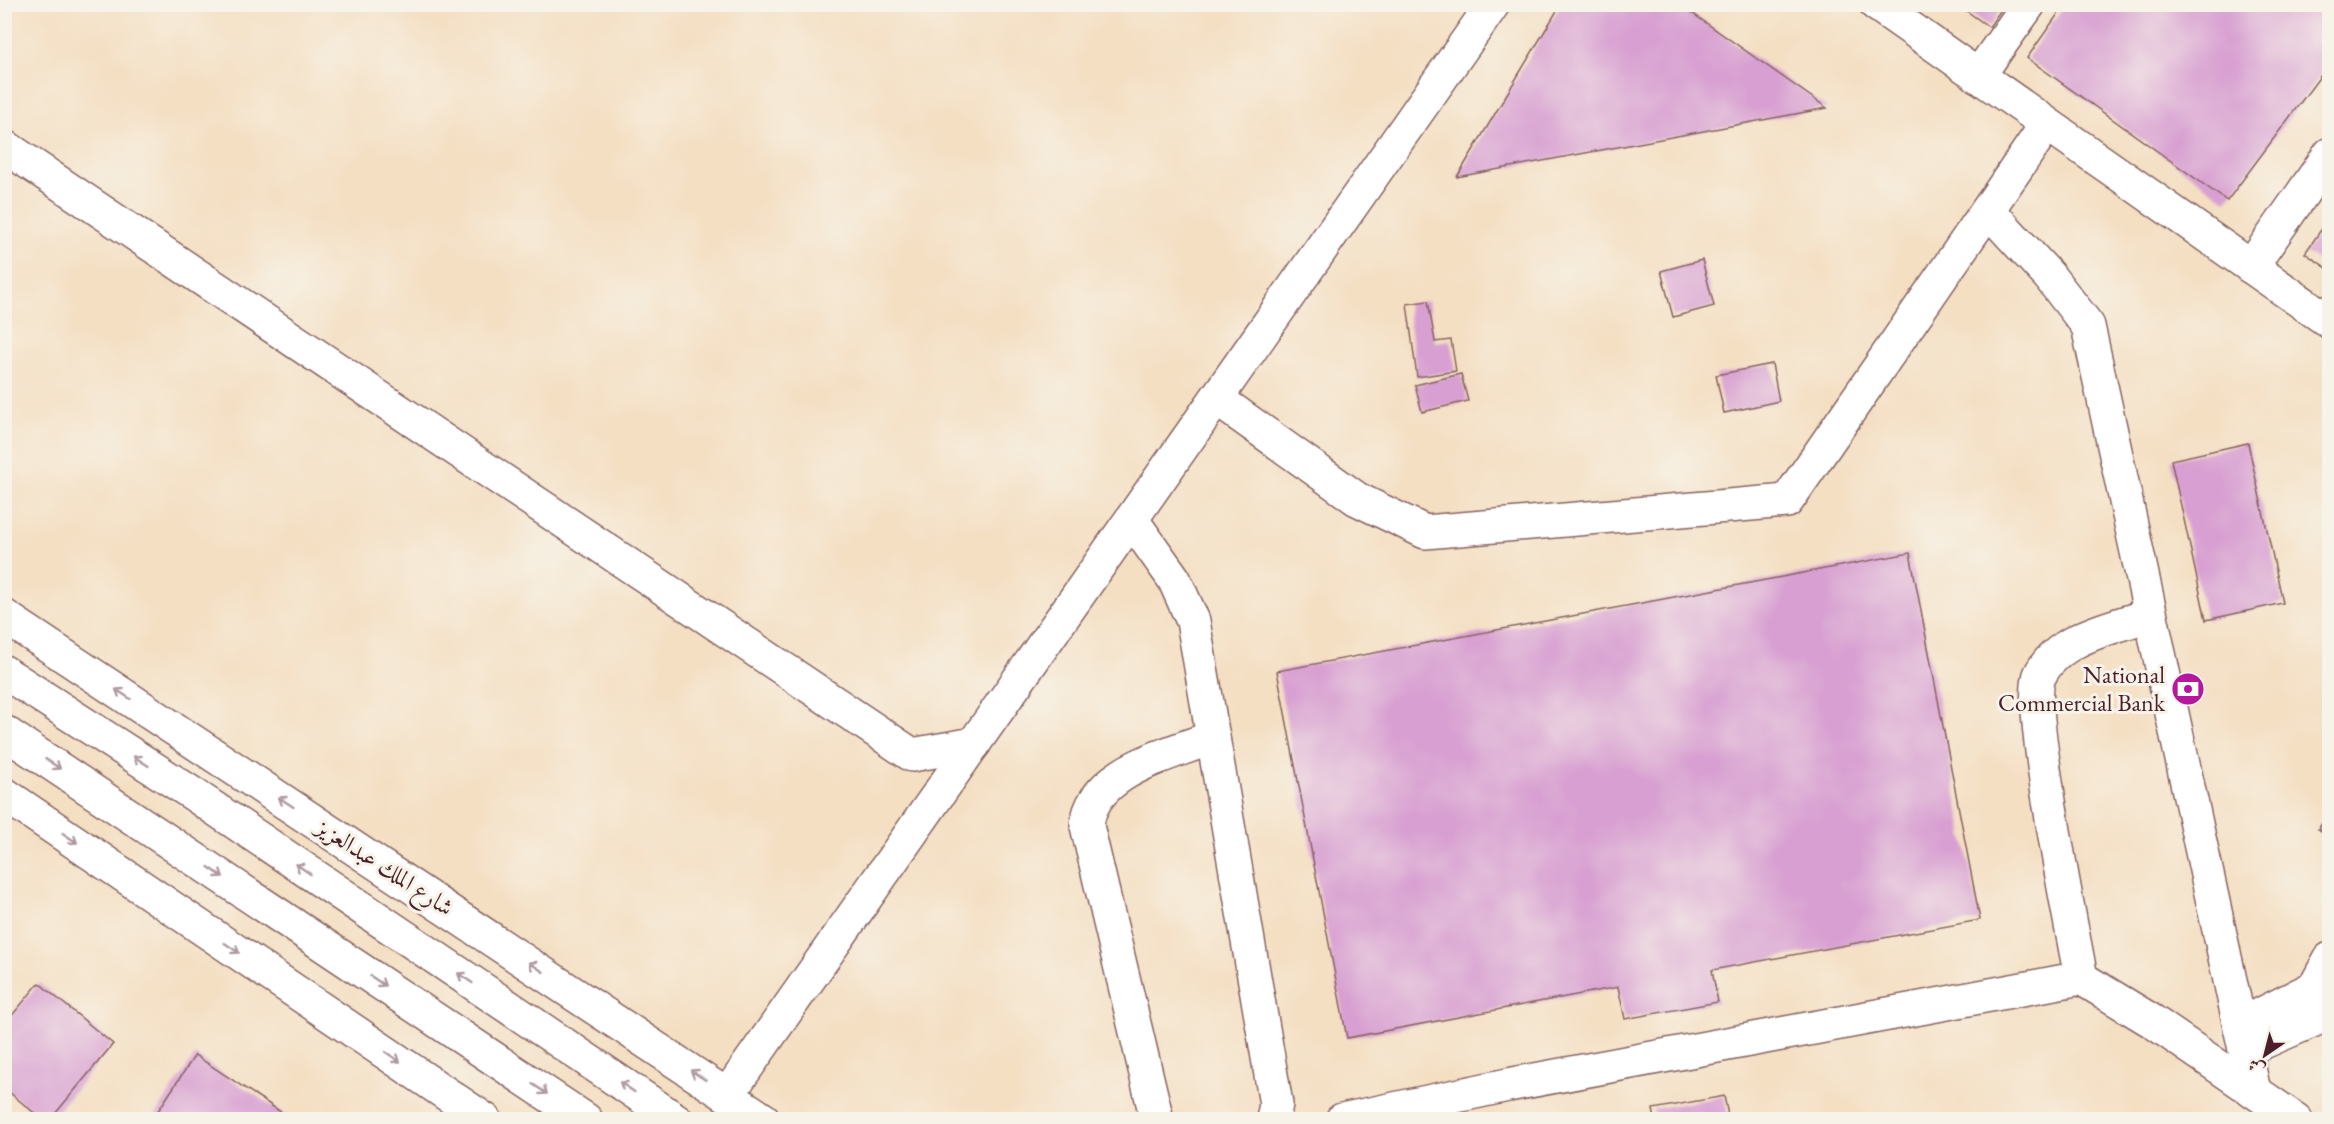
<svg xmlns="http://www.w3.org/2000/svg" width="2334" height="1124" font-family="'EB Garamond',Amiri,serif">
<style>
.building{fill:#d8a0d2}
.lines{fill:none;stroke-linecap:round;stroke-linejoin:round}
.minor-casing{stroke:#866260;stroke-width:36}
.minor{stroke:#fff;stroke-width:33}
.oneway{stroke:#ae9aa0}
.labels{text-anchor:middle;stroke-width:6;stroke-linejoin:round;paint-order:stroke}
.poi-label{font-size:24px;fill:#4a1f2b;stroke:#f7f3e8;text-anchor:end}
.street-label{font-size:24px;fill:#4a1f2b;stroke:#f7f3e8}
</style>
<rect width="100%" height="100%" fill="#f7f3e8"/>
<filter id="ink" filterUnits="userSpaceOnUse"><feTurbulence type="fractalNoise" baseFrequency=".0167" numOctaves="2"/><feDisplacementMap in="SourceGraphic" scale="12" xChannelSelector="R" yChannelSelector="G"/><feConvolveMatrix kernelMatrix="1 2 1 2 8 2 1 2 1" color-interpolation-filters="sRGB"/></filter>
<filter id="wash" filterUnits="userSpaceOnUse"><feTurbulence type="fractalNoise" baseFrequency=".008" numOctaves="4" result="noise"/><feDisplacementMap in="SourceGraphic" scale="24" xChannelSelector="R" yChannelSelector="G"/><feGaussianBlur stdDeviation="1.35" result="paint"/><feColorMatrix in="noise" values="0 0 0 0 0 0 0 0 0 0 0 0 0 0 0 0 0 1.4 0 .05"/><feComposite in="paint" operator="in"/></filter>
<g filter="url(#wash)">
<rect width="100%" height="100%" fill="#f4dfc3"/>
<g id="blocks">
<g class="building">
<polygon points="1561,4 1679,4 1827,108 1457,177"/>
<polygon points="1957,4 2005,4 1989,27"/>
<polygon points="2065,4 2330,4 2330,63 2227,201 2027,58"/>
<polygon points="2330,217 2330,270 2305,253"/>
<polygon points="1702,260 1714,306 1673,317 1661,271"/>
<polygon points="1428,301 1435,342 1451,340 1456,371 1417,377 1407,304"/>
<polygon points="1772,364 1779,401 1724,413 1716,375"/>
<polygon points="1461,374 1468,401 1422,412 1415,385"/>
<polygon points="2248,443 2283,603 2206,620 2171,460"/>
<polygon points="1910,553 1980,920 1712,970 1718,1002 1625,1019 1618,987 1347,1038 1277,671"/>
<polygon points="2330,812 2330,837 2318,829"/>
<polygon points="39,983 113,1044 50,1120 43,1120 4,1088 4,1025"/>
<polygon points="195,1055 293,1120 152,1120"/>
<polygon points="1724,1096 1729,1120 1655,1120 1653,1109"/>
</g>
</g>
</g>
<g filter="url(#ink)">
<use href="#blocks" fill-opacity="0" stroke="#866260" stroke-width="1.5"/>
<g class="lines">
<g class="minor-casing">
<g id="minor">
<polyline points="1876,4 2330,322"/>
<polyline points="1978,76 2029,4"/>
<polyline points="4,146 912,755 974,744"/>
<polyline points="1988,210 2049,276 2088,326 2254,1091"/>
<polyline points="2251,267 2330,154"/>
<polyline points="1217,399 1357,499 1425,532 1787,501 2047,124"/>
<polyline points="1132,520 1174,579 1193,621 1276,1104 1273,1120"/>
<polyline points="4,616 764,1120"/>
<polyline points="4,672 193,794 676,1120"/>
<polyline points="4,732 586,1120"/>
<polyline points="4,794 485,1120"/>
<path d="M2081 978C2073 934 2026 702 2040 675 2059 637 2112 628 2149 615"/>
<polyline points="2240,1025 2315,987 2330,959"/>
<polyline points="2245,1050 2330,1013"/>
<polyline points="728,1094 1493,4"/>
<path d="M1157 1120 1087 826C1091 771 1169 755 1213 737"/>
<polyline points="1342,1120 1508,1085 2081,978 2152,1021 2296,1120"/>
</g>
</g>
<use href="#minor" class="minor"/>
</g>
<defs><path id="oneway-shaft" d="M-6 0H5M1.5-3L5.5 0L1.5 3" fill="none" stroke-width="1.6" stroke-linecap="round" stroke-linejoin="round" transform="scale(1.5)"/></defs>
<g class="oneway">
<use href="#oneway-shaft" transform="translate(123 694) rotate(-147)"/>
<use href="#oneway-shaft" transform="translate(141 761) rotate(-147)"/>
<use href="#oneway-shaft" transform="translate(53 764) rotate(33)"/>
<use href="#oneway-shaft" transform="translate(286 802) rotate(-147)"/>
<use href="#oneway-shaft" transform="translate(70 838) rotate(34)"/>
<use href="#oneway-shaft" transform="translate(303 869) rotate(-146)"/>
<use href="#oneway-shaft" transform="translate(216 872) rotate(34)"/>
<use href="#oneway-shaft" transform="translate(232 948) rotate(34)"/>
<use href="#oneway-shaft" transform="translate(536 967) rotate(-147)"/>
<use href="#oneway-shaft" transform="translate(465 978) rotate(-146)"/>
<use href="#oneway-shaft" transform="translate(378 981) rotate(34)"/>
<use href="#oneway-shaft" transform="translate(393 1057) rotate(34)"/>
<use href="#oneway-shaft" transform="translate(698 1075) rotate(-147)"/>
<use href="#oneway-shaft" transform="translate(627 1087) rotate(-146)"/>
<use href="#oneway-shaft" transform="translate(540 1089) rotate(34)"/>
</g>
</g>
<defs>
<g id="bank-disc" transform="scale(1.725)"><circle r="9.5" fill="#b5179e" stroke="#f7f3e8"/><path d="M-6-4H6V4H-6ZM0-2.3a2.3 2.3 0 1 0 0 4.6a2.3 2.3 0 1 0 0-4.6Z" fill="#fff"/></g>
</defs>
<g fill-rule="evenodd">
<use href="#bank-disc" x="2188" y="689"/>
</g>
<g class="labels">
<g class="poi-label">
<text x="2165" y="683">National<tspan x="2165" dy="28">Commercial Bank</tspan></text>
</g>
<g class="street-label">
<text transform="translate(385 867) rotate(33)" y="8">شارع الملك عبدالعزيز</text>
</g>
</g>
<rect width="2334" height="1124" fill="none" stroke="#f7f3e8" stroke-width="24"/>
<g transform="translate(2265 1055) rotate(215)" stroke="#f7f3e8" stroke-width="4.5" paint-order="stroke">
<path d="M0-4.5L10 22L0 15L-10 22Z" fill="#4a1f2b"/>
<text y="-9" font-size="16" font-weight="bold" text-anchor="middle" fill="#4a1f2b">ش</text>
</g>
</svg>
